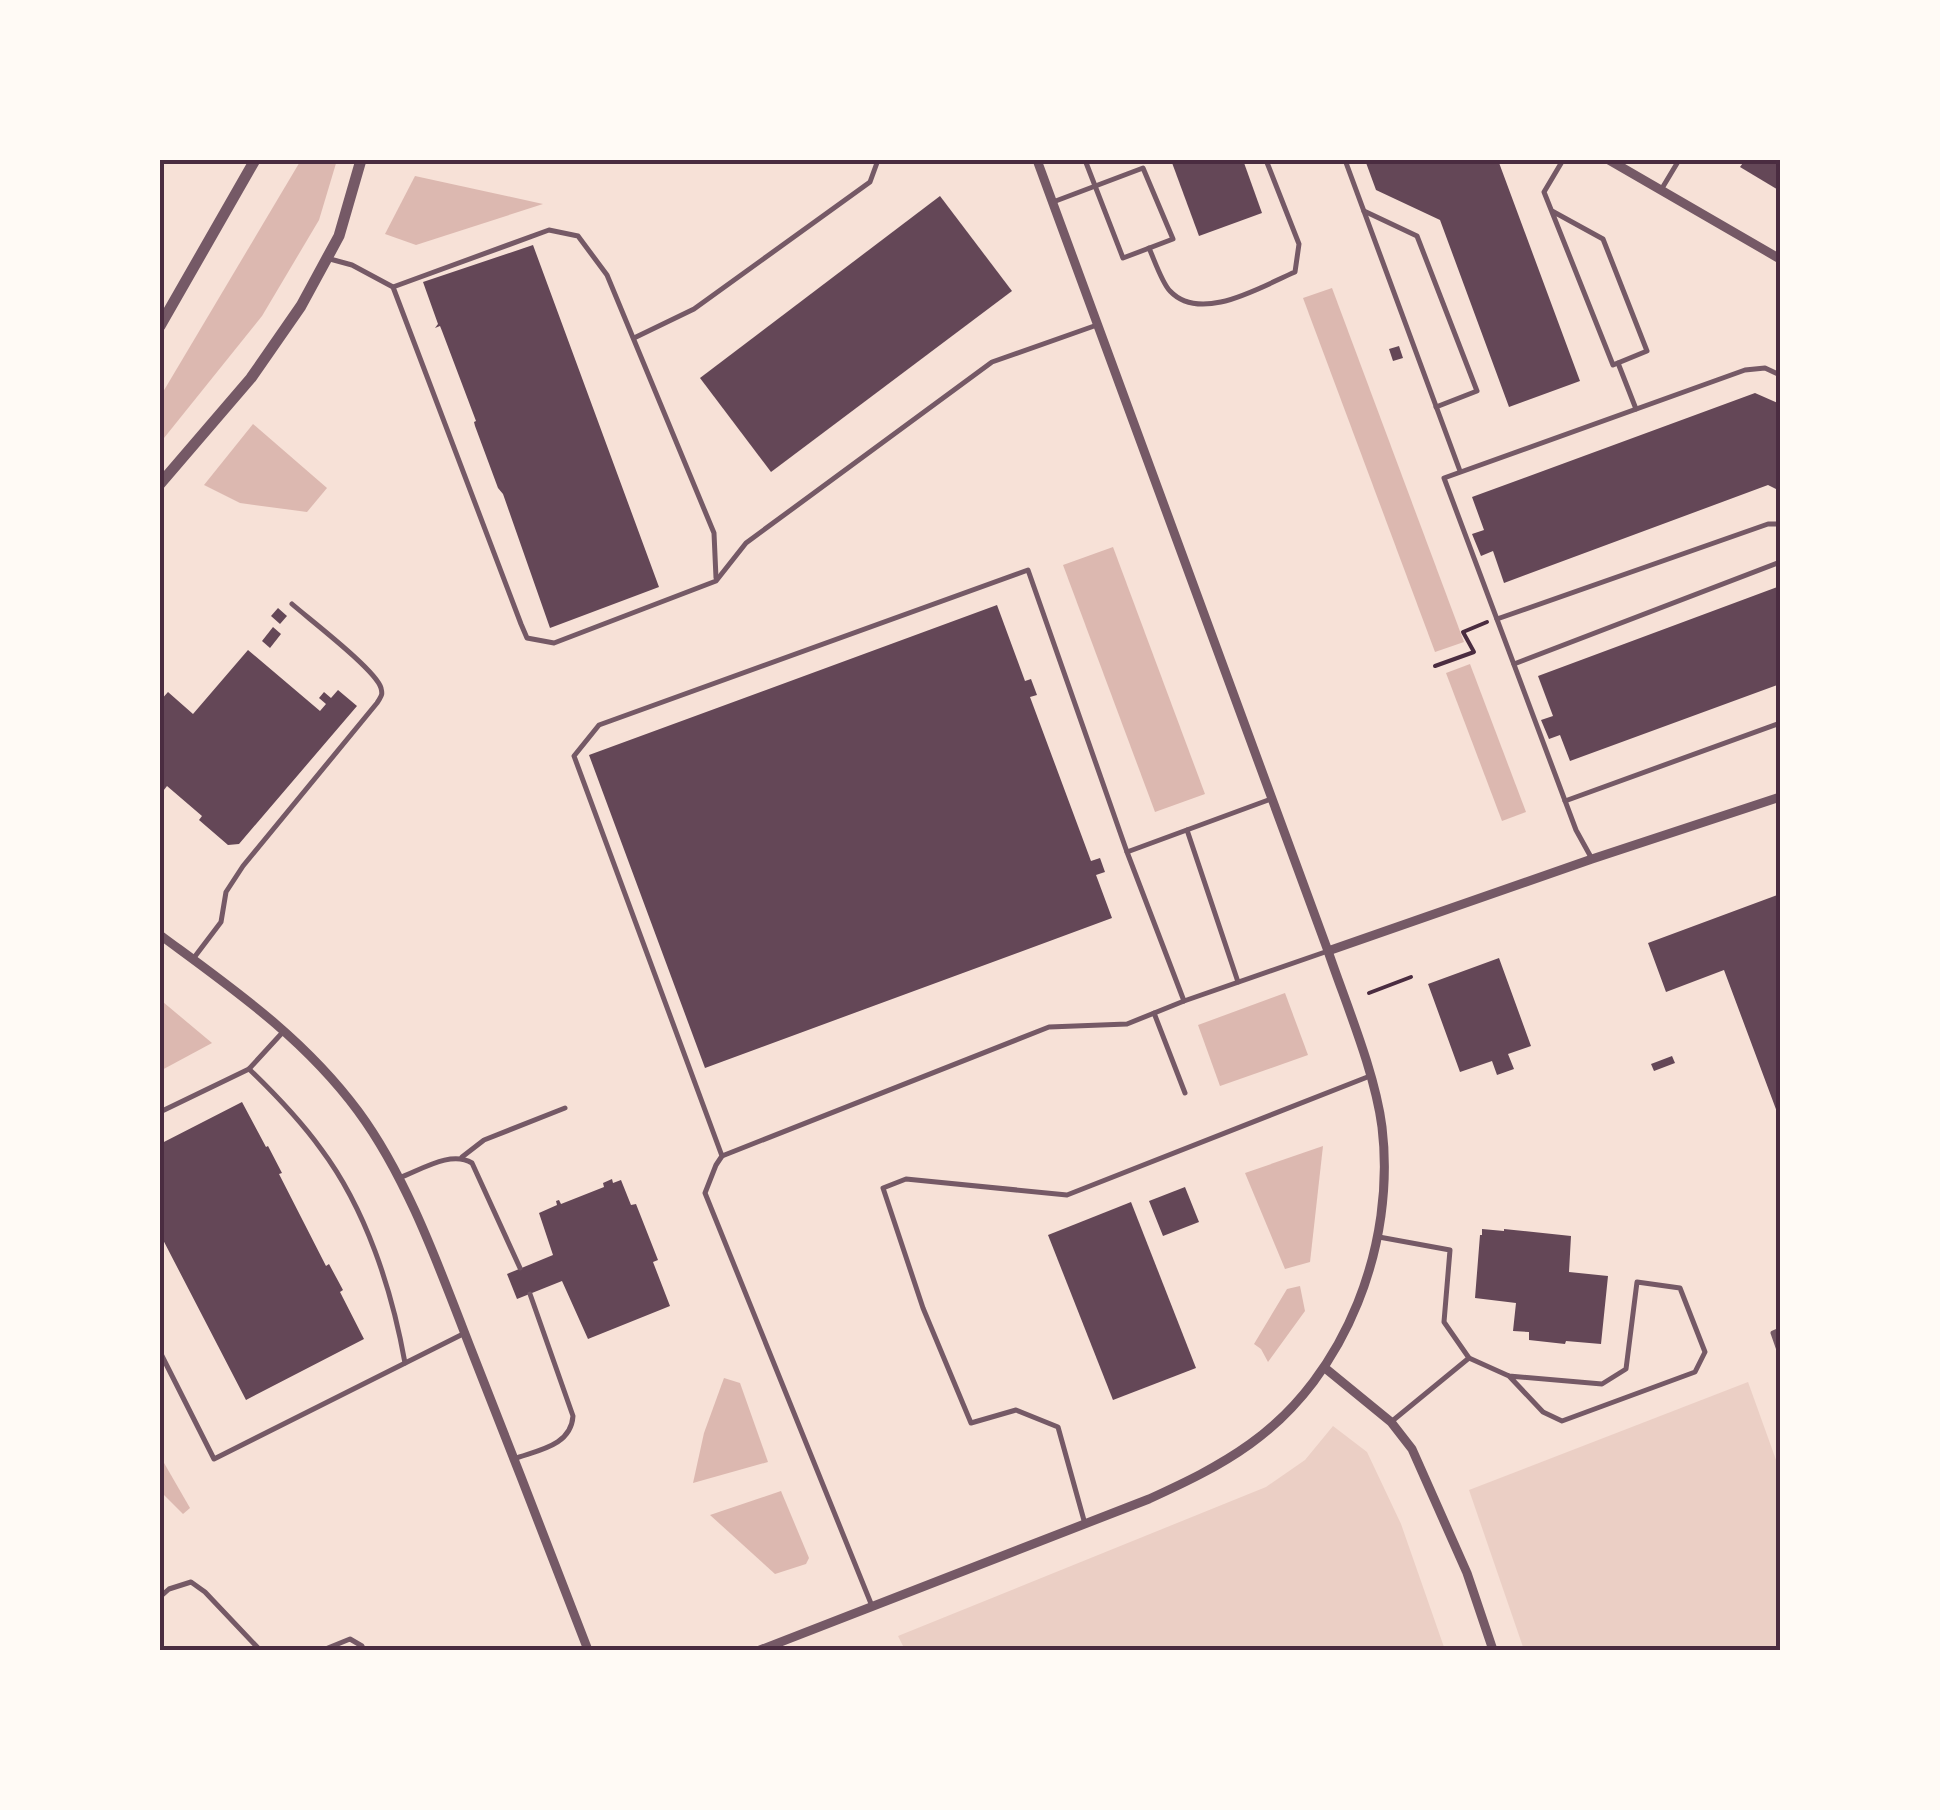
<svg xmlns="http://www.w3.org/2000/svg" width="1940" height="1810" font-family="Ubuntu,sans-serif">
<style>
.green{fill:#ebcfc5}
.water{fill:#dcb8b0}
.building{fill:#644757}
.lines{fill:none;stroke-linecap:round;stroke-linejoin:round}
.path{stroke:#4a2c40;stroke-width:4}
.service{stroke:#755966;stroke-width:5}
.minor{stroke:#755966;stroke-width:9}
.tertiary{stroke:#755966;stroke-width:11}
.neatline{fill:none;stroke:#4a2c40;stroke-width:4}
</style>
<rect width="100%" height="100%" fill="#f7e1d7"/>
<g class="green">
<polygon points="1748,1382 1780,1471 1780,1650 1524,1650 1469,1490"/>
<polygon points="1333,1426 1367,1452 1401,1524 1445,1650 905,1650 898,1636 1266,1487 1305,1460"/>
</g>
<g class="water">
<polygon points="301,160 337,160 319,220 262,316 160,443 160,397"/>
<polygon points="415,176 543,204 416,245 385,234"/>
<polygon points="1332,288 1464,642 1435,652 1303,298"/>
<polygon points="253,424 327,488 307,512 240,503 204,485"/>
<polygon points="1113,547 1205,794 1155,812 1063,565"/>
<polygon points="1470,664 1526,812 1502,821 1446,673"/>
<polygon points="1285,993 1308,1055 1220,1086 1198,1025"/>
<polygon points="163,1002 212,1043 160,1071 160,1007"/>
<polygon points="1323,1146 1310,1262 1285,1269 1245,1173"/>
<polygon points="1300,1286 1305,1311 1268,1362 1261,1349 1254,1344 1287,1289"/>
<polygon points="724,1378 740,1383 768,1462 693,1483 704,1433"/>
<polygon points="160,1456 190,1508 183,1514 160,1491"/>
<polygon points="781,1491 809,1558 806,1564 775,1574 710,1515"/>
</g>
<g class="building">
<polygon points="1171,160 1243,160 1262,213 1199,236"/>
<polygon points="1365,160 1498,160 1580,381 1509,407 1440,220 1376,190"/>
<polygon points="1745,160 1780,160 1780,191 1740,167"/>
<polygon points="940,196 1012,291 771,472 700,378"/>
<polygon points="533,245 659,587 550,628 503,494 498,488 475,426 474,422 476,421 442,331 440,326 435,328 438,324 423,282"/>
<polygon points="1399,346 1403,358 1393,361 1389,349"/>
<polygon points="1755,393 1780,404 1780,491 1768,485 1504,583 1493,551 1481,556 1472,534 1484,530 1472,497"/>
<polygon points="1780,586 1780,684 1570,761 1560,735 1549,739 1541,720 1553,716 1538,676"/>
<polygon points="997,605 1025,681 1031,679 1037,695 1030,697 1091,861 1100,858 1105,872 1096,875 1112,918 705,1068 589,755"/>
<polygon points="278,608 287,616 280,624 271,616"/>
<polygon points="273,627 281,634 270,648 262,641"/>
<polygon points="248,650 320,711 326,704 319,698 324,692 331,698 338,690 357,706 239,844 228,845 199,820 202,816 167,786 160,795 160,701 168,692 193,714"/>
<polygon points="1780,894 1780,1120 1724,970 1666,992 1648,943"/>
<polygon points="1499,958 1531,1046 1508,1054 1514,1069 1497,1075 1492,1061 1460,1072 1428,984"/>
<polygon points="1672,1056 1675,1063 1654,1071 1651,1064"/>
<polygon points="242,1102 266,1147 268,1146 282,1173 279,1174 326,1266 329,1264 343,1290 340,1292 364,1339 246,1400 160,1234 160,1144"/>
<polygon points="612,1179 613,1183 621,1180 631,1205 636,1204 658,1260 653,1262 670,1306 588,1339 562,1281 517,1299 507,1274 553,1255 539,1213 557,1205 556,1201 559,1200 561,1204 604,1187 603,1183"/>
<polygon points="1185,1187 1199,1222 1163,1236 1149,1201"/>
<polygon points="1131,1202 1196,1368 1113,1400 1048,1235"/>
<polygon points="1482,1229 1504,1231 1504,1229 1571,1236 1569,1272 1608,1276 1601,1344 1566,1341 1565,1344 1529,1340 1529,1332 1513,1331 1516,1303 1475,1298 1480,1235 1482,1235"/>
</g>
<g class="lines">
<g class="path">
<polyline points="1435,666 1474,652 1463,632 1487,622"/>
<polyline points="1369,993 1411,977"/>
</g>
<g class="service">
<polyline points="1345,160 1460,471"/>
<polyline points="1661,190 1679,160"/>
<polyline points="1053,202 1143,168 1173,239 1123,258 1085,160"/>
<polyline points="1364,211 1417,236 1477,391 1436,407"/>
<polyline points="1552,211 1603,239 1647,351 1613,365 1544,192 1563,160"/>
<path d="M1149 248C1154 259 1162 283 1170 291 1201 324 1262 286 1295 272L1299 244 1266 160"/>
<polyline points="330,259 352,265 393,287 521,624 527,638 554,643 716,581 746,543 992,362 1097,325"/>
<polyline points="393,287 549,230 578,236 607,275 714,533 716,578"/>
<polyline points="634,338 694,309 870,182 878,160"/>
<polyline points="1618,363 1636,409"/>
<polyline points="1497,619 1768,524 1780,524"/>
<polyline points="1514,664 1780,562"/>
<polyline points="1271,799 1127,852 1028,570 599,725 574,756 722,1156 1049,1027 1127,1024 1184,1001 1328,951"/>
<polyline points="1565,801 1780,723"/>
<polyline points="1187,830 1238,982"/>
<polyline points="1127,852 1184,1001"/>
<polyline points="1592,859 1576,830 1444,478 1745,370 1765,368 1780,375"/>
<path d="M193 959 221 922 226 892 243 866 377 703C381 696 383 696 381 688 376 670 309 619 292 604"/>
<polyline points="1154,1013 1185,1093"/>
<path d="M249 1069C275 1094 300 1120 321 1149 366 1209 392 1290 405 1363"/>
<polyline points="160,1112 249,1069 282,1033"/>
<polyline points="722,1156 716,1165 705,1193 872,1606"/>
<polyline points="462,1157 484,1140 565,1108"/>
<path d="M399 1178C421 1170 451 1150 472 1163L520 1268"/>
<polyline points="1379,1237 1450,1250 1444,1322 1469,1358"/>
<polyline points="1780,1330 1773,1333 1780,1353"/>
<polyline points="160,1352 214,1459 465,1333"/>
<polyline points="1391,1422 1469,1358 1509,1376 1602,1384 1626,1369 1637,1282 1680,1288 1705,1352 1695,1372 1562,1421 1543,1412 1509,1376"/>
<path d="M514 1459C538 1450 571 1446 573 1416L530 1294"/>
<polyline points="1085,1524 1058,1427 1016,1410 971,1423 923,1308 883,1188 906,1179 1067,1195 1370,1076"/>
<polyline points="160,1597 169,1589 191,1582 205,1592 260,1650"/>
<polyline points="323,1650 350,1639 362,1646 364,1650"/>
</g>
<g class="minor">
<polyline points="1609,160 1780,259"/>
<path d="M160 935C233 989 303 1037 358 1111 409 1180 441 1273 472 1352 511 1451 550 1551 588 1650"/>
<polyline points="1328,951 1592,859 1780,797"/>
<polyline points="1325,1368 1391,1422 1412,1449 1467,1573 1493,1650"/>
<path d="M760 1650 1149 1499C1184 1483 1218 1467 1250 1444 1347 1375 1396 1243 1382 1127 1375 1072 1346 1004 1328 951L1037 160"/>
</g>
<g class="tertiary">
<polyline points="160,326 255,160"/>
<polyline points="160,484 251,378 301,306 339,236 361,160"/>
</g>
</g>
<rect width="1940" height="1810" fill="none" stroke="#fffaf5" stroke-width="325"/>
<rect x="162" y="162" width="1616" height="1486" class="neatline"/>
</svg>
